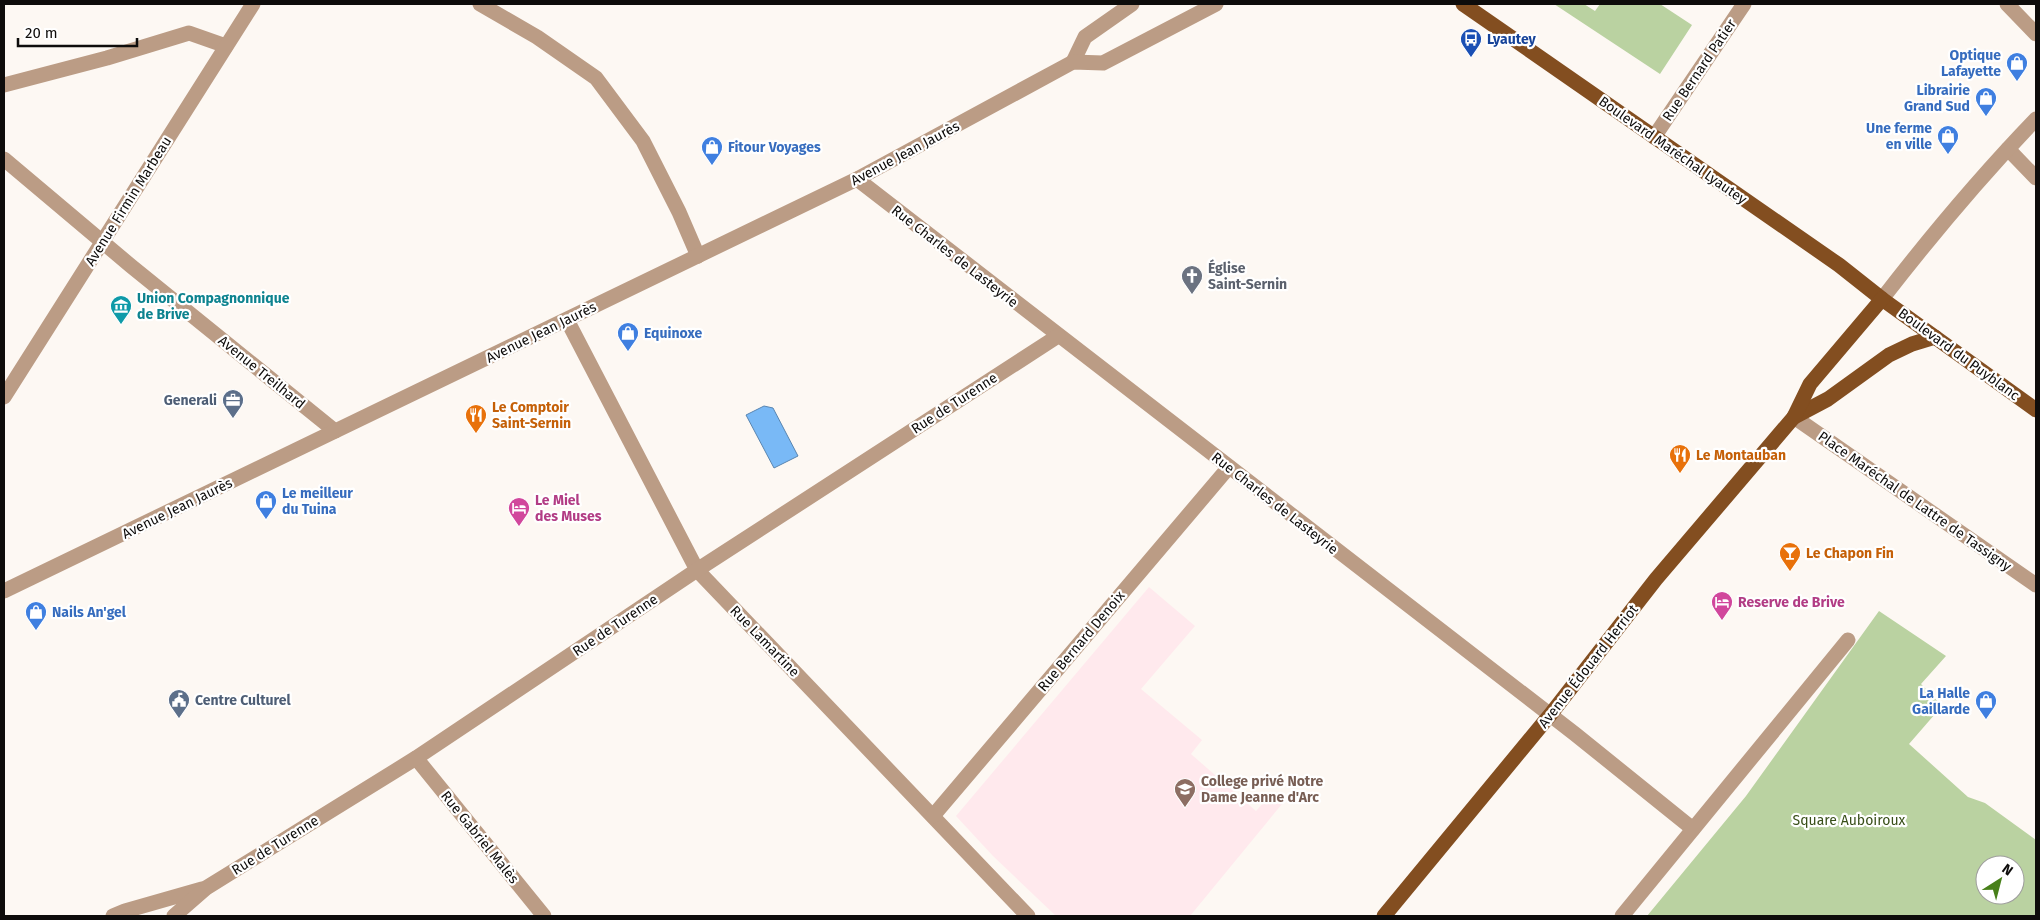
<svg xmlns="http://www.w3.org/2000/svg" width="2040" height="920" font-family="'Fira Sans',sans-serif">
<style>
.education{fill:#ffe9ed}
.green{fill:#bad2a1;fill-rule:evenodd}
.water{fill:#79b9f6;stroke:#5985b0}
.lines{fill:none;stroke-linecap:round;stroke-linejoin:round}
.minor{stroke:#bb9c85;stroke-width:15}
.major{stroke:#834e20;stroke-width:15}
.labels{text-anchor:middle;stroke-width:4.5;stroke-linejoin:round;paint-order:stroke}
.transit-label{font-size:14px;font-weight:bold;fill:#164399;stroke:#fff;text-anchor:start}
.shop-label{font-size:14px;font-weight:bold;fill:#366cbe;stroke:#fff;text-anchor:end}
.street-label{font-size:14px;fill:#0e0c0b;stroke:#fff}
.worship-label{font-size:14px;font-weight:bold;fill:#5b616d;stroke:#fff;text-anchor:start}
.culture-label{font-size:14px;font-weight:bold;fill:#0d838f;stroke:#fff;text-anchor:start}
.service-label{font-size:14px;font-weight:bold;fill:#4e5e75;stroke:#fff;text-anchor:end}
.food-label{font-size:14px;font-weight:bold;fill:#c56008;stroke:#fff;text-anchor:start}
.hotel-label{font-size:14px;font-weight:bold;fill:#b23c85;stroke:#fff;text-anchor:start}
.education-label{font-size:14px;font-weight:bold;fill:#785e54;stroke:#fff;text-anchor:start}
.park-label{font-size:14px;fill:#384e18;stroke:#fff}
</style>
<rect width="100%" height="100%" fill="#fdf8f3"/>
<polygon class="education" points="1149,587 1195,626 1141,689 1202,740 1191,754 1256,811 1271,794 1282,804 1190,916 1056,916 993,856 956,816"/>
<g class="green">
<polygon points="1554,4 1584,4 1595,11 1600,4 1660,4 1692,25 1660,74"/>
<path d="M1879 611 1946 656 1921 684 1942 706 1909 744 1968 797 1985 803 2036 840V916H1647L1746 796ZM1985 865H2015V895H1985Z"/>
</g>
<polygon class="water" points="764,406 773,408 798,456 774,468 746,415"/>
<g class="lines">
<g class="minor">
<polyline points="480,4 537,37 596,78 643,141 679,212 698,256"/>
<polyline points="2007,4 2036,34"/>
<polyline points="1073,62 1085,37 1132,4"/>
<polyline points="4,85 107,58 189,33 226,46"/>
<polyline points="1654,137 1744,4"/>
<polyline points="2008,149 2036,178"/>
<polyline points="4,159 131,266 335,431"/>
<polyline points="857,179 1575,734 1693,829"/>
<path d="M1882 299C1930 237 1981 176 2036 119"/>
<polyline points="567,320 697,570 1028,916"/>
<polyline points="4,397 253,4"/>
<polyline points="1794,417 2036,585"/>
<polyline points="4,591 857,179 1073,62 1103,63 1216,4"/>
<polyline points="416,758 544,916"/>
<polyline points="933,816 1229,467"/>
<polyline points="113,916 125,911 202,889"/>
<polyline points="174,916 206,888 416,758 697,570 1058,336"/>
<polyline points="1622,916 1848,640"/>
</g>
<g class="major">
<polyline points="1463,4 1839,265 1882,299 2036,410"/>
<polyline points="1794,417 1828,399 1889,355 1912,344 1935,337"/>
<polyline points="1384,916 1550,715 1656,579 1794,417 1810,384 1882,299"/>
</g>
</g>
<defs>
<g id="bus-pin" transform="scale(1.125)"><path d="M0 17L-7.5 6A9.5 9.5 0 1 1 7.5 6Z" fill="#1a4fb4" stroke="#fff"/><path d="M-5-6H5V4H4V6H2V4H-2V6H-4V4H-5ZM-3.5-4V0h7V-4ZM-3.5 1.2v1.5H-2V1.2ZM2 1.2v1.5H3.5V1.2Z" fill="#fff"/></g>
<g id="shop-pin" transform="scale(1.125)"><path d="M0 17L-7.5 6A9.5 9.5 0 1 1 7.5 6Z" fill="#3f7fe0" stroke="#fff"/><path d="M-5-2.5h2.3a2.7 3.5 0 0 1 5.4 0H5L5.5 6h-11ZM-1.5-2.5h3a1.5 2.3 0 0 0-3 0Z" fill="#fff"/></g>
<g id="church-pin" transform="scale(1.125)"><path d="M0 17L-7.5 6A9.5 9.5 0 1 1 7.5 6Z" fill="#6b7280" stroke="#fff"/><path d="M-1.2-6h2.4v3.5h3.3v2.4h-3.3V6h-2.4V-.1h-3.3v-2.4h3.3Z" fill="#fff"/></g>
<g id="museum-pin" transform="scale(1.125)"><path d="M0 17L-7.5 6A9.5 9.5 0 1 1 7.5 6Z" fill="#0f9aa8" stroke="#fff"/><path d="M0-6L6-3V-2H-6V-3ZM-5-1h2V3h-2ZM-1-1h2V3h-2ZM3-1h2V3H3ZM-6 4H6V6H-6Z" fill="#fff"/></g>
<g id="office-pin" transform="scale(1.125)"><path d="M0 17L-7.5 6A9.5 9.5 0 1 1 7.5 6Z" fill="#5c6f8a" stroke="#fff"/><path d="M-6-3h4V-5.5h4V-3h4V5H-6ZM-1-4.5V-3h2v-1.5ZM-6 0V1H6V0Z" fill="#fff"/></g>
<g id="restaurant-pin" transform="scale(1.125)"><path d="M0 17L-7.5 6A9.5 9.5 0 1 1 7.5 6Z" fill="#e8710a" stroke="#fff"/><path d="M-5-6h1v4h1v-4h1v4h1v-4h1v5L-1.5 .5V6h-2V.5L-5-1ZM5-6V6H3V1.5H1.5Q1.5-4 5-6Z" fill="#fff"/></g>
<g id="hotel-pin" transform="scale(1.125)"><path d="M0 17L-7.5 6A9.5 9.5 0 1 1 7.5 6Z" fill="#d1479c" stroke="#fff"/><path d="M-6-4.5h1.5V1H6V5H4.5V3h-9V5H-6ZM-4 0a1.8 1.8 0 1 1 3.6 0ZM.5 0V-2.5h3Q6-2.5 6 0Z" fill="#fff"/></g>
<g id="bar-pin" transform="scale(1.125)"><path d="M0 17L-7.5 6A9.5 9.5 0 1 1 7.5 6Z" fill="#e8710a" stroke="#fff"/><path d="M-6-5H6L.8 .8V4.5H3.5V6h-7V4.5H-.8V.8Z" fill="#fff"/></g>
<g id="civic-pin" transform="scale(1.125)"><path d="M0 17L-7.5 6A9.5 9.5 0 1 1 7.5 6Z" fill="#5c6f8a" stroke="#fff"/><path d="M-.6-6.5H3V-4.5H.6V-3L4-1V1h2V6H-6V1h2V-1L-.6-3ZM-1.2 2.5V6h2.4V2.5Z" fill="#fff"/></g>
<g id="school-pin" transform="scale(1.125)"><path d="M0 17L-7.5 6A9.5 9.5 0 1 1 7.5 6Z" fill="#8d6e63" stroke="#fff"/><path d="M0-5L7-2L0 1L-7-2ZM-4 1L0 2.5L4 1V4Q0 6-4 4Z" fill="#fff"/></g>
</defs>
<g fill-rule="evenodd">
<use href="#bus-pin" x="1471" y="39"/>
<use href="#shop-pin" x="2017" y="63"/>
<use href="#shop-pin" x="1986" y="98"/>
<use href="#shop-pin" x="1948" y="136"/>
<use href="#shop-pin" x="712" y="147"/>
<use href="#church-pin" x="1192" y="276"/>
<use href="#museum-pin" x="121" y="306"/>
<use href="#shop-pin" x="628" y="333"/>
<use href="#office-pin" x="233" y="400"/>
<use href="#restaurant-pin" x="476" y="415"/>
<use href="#restaurant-pin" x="1680" y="455"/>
<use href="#shop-pin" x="266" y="501"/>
<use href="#hotel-pin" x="519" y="508"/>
<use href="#bar-pin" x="1790" y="553"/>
<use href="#hotel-pin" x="1722" y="602"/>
<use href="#shop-pin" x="36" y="612"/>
<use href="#civic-pin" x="179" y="700"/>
<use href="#shop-pin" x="1986" y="701"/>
<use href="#school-pin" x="1185" y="789"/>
</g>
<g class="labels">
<g class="transit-label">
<text x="1487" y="44">Lyautey</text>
</g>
<g class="shop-label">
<text x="2001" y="60">Optique<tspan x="2001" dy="16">Lafayette</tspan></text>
<text x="1970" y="95">Librairie<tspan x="1970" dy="16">Grand Sud</tspan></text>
<text x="1932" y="133">Une ferme<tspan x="1932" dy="16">en ville</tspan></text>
<text x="728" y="152" text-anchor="start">Fitour Voyages</text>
<text x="644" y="338" text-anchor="start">Equinoxe</text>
<text x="282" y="498" text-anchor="start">Le meilleur<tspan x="282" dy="16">du Tuina</tspan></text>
<text x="52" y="617" text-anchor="start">Nails An'gel</text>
<text x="1970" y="698">La Halle<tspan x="1970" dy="16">Gaillarde</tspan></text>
</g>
<g class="street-label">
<text transform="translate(1699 70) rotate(-56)" y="5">Rue Bernard Patier</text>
<text transform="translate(1673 150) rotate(35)" y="5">Boulevard Maréchal Lyautey</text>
<text transform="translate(905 153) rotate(-28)" y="5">Avenue Jean Jaurès</text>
<text transform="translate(128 201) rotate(-58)" y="5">Avenue Firmin Marbeau</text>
<text transform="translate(955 256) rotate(38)" y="5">Rue Charles de Lasteyrie</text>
<text transform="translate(541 332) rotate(-26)" y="5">Avenue Jean Jaurès</text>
<text transform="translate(1959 354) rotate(36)" y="5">Boulevard du Puyblanc</text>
<text transform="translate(262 372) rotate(39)" y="5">Avenue Treilhard</text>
<text transform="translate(954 403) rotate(-33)" y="5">Rue de Turenne</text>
<text transform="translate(1915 501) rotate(35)" y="5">Place Maréchal de Lattre de Tassigny</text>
<text transform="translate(1275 503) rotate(38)" y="5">Rue Charles de Lasteyrie</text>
<text transform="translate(177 508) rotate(-26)" y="5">Avenue Jean Jaurès</text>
<text transform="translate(615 625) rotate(-34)" y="5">Rue de Turenne</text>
<text transform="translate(765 641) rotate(46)" y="5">Rue Lamartine</text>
<text transform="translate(1081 641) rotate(-50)" y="5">Rue Bernard Denoix</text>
<text transform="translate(1588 666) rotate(-52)" y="5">Avenue Édouard Herriot</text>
<text transform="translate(480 837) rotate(51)" y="5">Rue Gabriel Malès</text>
<text transform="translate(275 845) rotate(-32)" y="5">Rue de Turenne</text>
</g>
<g class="worship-label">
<text x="1208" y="273">Église<tspan x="1208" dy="16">Saint-Sernin</tspan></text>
</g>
<g class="culture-label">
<text x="137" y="303">Union Compagnonnique<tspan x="137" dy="16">de Brive</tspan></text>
</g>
<g class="service-label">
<text x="217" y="405">Generali</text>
<text x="195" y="705" text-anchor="start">Centre Culturel</text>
</g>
<g class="food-label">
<text x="492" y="412">Le Comptoir<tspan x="492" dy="16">Saint-Sernin</tspan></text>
<text x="1696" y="460">Le Montauban</text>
<text x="1806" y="558">Le Chapon Fin</text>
</g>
<g class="hotel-label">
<text x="535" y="505">Le Miel<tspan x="535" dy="16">des Muses</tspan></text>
<text x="1738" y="607">Reserve de Brive</text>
</g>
<g class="education-label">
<text x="1201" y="786">College privé Notre<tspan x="1201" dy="16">Dame Jeanne d'Arc</tspan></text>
</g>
<g class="park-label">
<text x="1849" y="825">Square Auboiroux</text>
</g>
</g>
<rect width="2040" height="920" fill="none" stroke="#0e0c0b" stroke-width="10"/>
<g transform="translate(2000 880) rotate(36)"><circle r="24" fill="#ffffff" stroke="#9f9e9d"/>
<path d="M0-4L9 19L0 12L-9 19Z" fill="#48801a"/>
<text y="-8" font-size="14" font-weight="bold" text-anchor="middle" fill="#0e0c0b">N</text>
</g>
<path d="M18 38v8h119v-8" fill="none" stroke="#0e0c0b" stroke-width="2.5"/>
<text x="25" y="38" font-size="15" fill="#0e0c0b" stroke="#ffffff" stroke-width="4" paint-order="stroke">20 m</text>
</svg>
